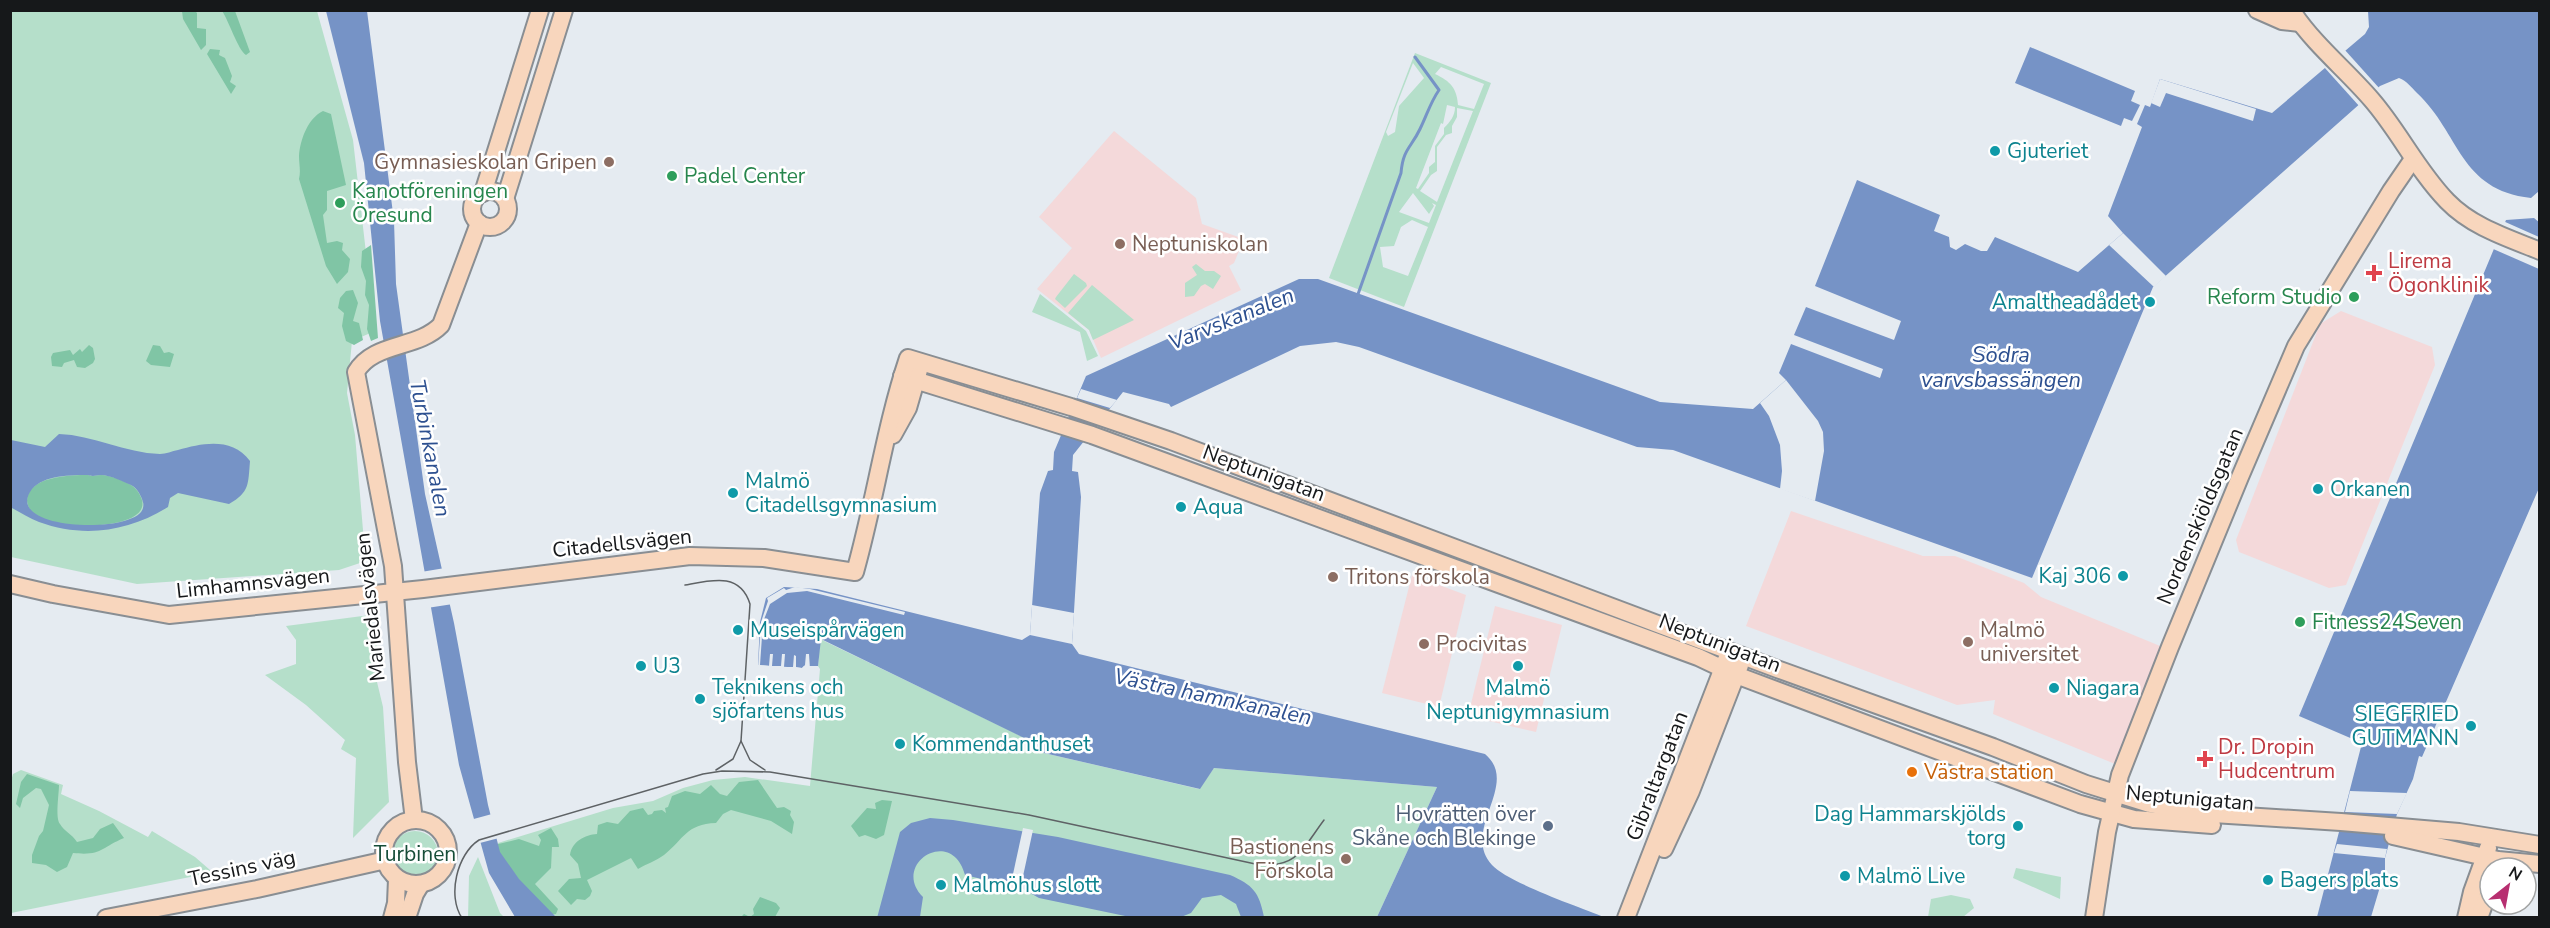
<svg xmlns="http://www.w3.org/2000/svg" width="2550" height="928" font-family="'Nunito Sans',sans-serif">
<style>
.education{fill:#f4d9da}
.green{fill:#b5dfca;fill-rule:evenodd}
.forest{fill:#80c5a5}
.water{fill:#7693c6;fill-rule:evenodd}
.pier{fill:#e5ebf1}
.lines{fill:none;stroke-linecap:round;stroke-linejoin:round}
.stream{stroke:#7693c6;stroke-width:3}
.secondary-casing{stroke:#898e93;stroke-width:20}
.secondary{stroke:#f8d6bd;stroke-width:16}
.tram{stroke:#5e6265;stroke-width:1.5}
.culture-dot{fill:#0f9aa8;stroke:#fff;stroke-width:2}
.education-dot{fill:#8d6e63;stroke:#fff;stroke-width:2}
.leisure-dot{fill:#2e9e5b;stroke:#fff;stroke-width:2}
.health-dot{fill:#e0444e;stroke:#fff;stroke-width:2}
.food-dot{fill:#e8710a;stroke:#fff;stroke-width:2}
.service-dot{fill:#5c6f8a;stroke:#fff;stroke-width:2}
.labels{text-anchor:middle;stroke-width:5;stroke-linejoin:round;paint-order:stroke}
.culture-label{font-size:21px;fill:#0d838f;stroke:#fff;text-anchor:start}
.education-label{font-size:21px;fill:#785e54;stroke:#fff;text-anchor:start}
.leisure-label{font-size:21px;fill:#27864d;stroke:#fff;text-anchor:start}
.health-label{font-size:21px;fill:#be3a42;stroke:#fff;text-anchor:start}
.street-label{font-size:21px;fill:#16181a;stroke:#fff}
.food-label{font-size:21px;fill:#c56008;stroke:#fff;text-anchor:start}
.service-label{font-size:21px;fill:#4e5e75;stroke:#fff;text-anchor:end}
.park-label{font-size:21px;fill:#164d38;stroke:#fff}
.water-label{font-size:22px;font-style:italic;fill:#2d5090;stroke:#fff}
</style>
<rect width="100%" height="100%" fill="#e5ebf1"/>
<g class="education">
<polygon points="1114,131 1196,198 1202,224 1244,239 1234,263 1229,266 1241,290 1101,358 1089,330 1037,289 1072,248 1039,217"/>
<polygon points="2341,311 2432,347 2435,365 2346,585 2329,588 2239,552 2236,540 2320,324"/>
<polygon points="1791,511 1923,556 1955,556 2024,583 2041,597 2165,648 2120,766 1993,714 1995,700 1957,705 1746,626"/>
<polygon points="1412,575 1466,595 1439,707 1382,693"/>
<polygon points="1495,606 1562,625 1536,732 1468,716"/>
</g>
<g class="green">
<polygon points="10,11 317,11 353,140 375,331 352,341 347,393 355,435 365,554 360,563 339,570 137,584 11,557"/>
<path d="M1415 53 1491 83 1404 307 1329 278ZM1413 63 1424 78 1399 106 1395 132 1388 136 1386 132ZM1441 67 1484 84 1474 109 1458 105C1457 88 1450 81 1435 74ZM1447 105 1455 107C1455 116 1450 122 1444 128V134L1435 146V162L1429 167V173L1418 189 1416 188 1441 123 1443 124ZM1457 108 1473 111 1437 202 1420 191 1431 175 1437 171V147L1446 135 1452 133V126L1457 117ZM1413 193 1429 214 1434 206 1432 203 1436 205 1429 223 1399 212ZM1412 220 1428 227 1408 276 1383 267 1380 247 1394 246 1401 227Z"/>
<polygon points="1196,264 1205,271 1214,271 1221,276 1213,289 1205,284 1201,286 1194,296 1185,297 1185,283 1197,275 1192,267"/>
<polygon points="1074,274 1086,283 1087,286 1065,308 1055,299 1056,297"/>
<polygon points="1092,285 1134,320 1093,340 1089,330 1068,313"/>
<polygon points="1040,294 1086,331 1098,356 1087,361 1080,332 1032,312"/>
<polygon points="370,615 378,641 375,656 377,682 383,707 389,802 353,838 356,758 341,749 345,740 306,705 265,675 296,664 296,640 286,626"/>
<path d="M820 639 1025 738 1031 750 1199 789 1214 768 1437 787 1377 917H556C535 896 505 873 498 843L613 808 653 801 683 788 713 780 745 777 810 786 820 669 818 666Z"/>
<polygon points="21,770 63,785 61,794 99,811 148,837 152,831 195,857 210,870 210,873 11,913 10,784 13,774"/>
<circle cx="415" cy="854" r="23"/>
<polygon points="478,857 500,913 504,917 468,918 469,876"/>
<polygon points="2016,868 2061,877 2060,899 2013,878"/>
<polygon points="1951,895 1970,899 1974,908 1963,917 1928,917 1931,899"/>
</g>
<g class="forest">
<polygon points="182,11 195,11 197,13 197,28 206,29 206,45 201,50 183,19"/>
<path d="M222 11H235L250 52 246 55C238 50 229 21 222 11Z"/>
<polygon points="210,49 220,50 219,55 225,58 232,76 230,82 236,86 231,94 207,54"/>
<path d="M323 111 331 114 346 185 327 191V210L323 215 327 243 337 241 343 243 342 250 350 259 348 272 337 284 326 266 299 179C301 171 299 164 299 156 300 140 308 118 323 111Z"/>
<polygon points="371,245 378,338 371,341 367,329 369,305 365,295 366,281 361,267 362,251"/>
<polygon points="353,290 358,303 353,321 359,323 363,340 354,345 346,341 342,326 344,313 338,308 340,298 346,291"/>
<polygon points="89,345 93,348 95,359 93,363 85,368 77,367 74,360 64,363 62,367 52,366 51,357 53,353 70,350 73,355 80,349 82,352"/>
<polygon points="153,345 160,346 164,353 169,352 174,354 170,367 151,365 146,361"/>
<path d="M88 475C94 477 96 475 101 475 109 475 125 481 131 485 137 489 140 494 142 500 150 532 54 529 36 517 31 514 28 507 27 501 27 476 71 475 88 475Z"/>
<path d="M27 774 59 785C59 794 55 818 60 824 64 831 72 834 77 842L93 838 100 829 113 823 124 838C100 848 102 856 73 853L67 867 57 872 46 865 32 863V855L39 836 43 831 49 805 41 789 36 788 23 798 20 808 16 804 21 782Z"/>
<path d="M758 780 777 808 784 807 791 811 790 815 794 822 792 834 771 821 731 810 723 814 716 823C686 824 684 839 664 855 656 861 646 864 638 869L631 858 587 880 592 891 590 896 585 900 577 899 571 905 558 891 569 879 581 878 578 864 570 855C572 841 585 835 597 834L598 825 607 822 618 824 630 811 643 808 648 815 652 814 654 811 662 810 666 813 665 808 668 807 672 796 685 791 700 794 711 785 720 794 727 796 739 782Z"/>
<polygon points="882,800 892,801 884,835 876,839 865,835 859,837 851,826 867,808 876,809 875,803"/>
<polygon points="551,828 558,839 559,847 552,847 551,868 535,884 558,909 556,914 550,915 524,887 494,845 519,839 539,846 541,840 538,835"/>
<polygon points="760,897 776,903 780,908 775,917 741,917 744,914 750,917 754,914 753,909"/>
</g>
<g class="water">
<polygon points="326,11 367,11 394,221 396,284 425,494 454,623 488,805 500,852 519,879 556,917 515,917 489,873 459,765 380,321 364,163"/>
<path d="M2368 11H2539V191L2531 198C2459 190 2460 133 2417 93 2411 87 2407 81 2399 78L2380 86 2153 287 2032 578 1673 450 1637 447 1359 347 1336 342 1300 346 1171 407 1169 404 1123 392 1073 455 1072 471 1078 472 1081 497 1072 644 1079 654 1485 754C1521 784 1460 830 1492 865 1507 882 1579 907 1604 917H1377L1437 787 1214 768 1200 789 1031 750 1024 738 821 639 818 666H804L802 668 758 665 760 622 766 598 784 587 817 589 1022 640 1030 635 1040 493 1048 471 1053 470 1054 452 1086 376 1299 279H1318L1660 402 1753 409 1786 380 1779 373 1791 344 1880 378 1883 369 1794 335 1806 307 1894 340 1901 321 1815 286 1857 180 1940 215 1934 231 1949 237 1950 247 1956 250 1965 244 1981 251H1987L1995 237 2078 272 2123 233 2108 216 2142 127 2137 124 2145 105 2150 107 2160 79 2272 113 2365 34 2369 27Z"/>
<polygon points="2030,47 2135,91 2131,101 2140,105 2132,121 2124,118 2121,126 2015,83"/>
<polygon points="2534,218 2540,223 2539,488 2422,757 2419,756 2413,779 2397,814 2385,858 2385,870 2371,917 2317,917 2362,743 2299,716 2506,220"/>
<path d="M59 434C93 435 125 453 160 454 166 454 172 451 178 450 203 443 232 437 250 461 248 484 250 492 229 504L178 493 170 498 168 507C128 532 83 538 39 522 29 518 20 512 10 507L11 440 45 447ZM88 475C94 477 95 475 101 475 110 475 124 482 131 485 137 488 140 494 142 499 143 503 144 503 143 508 137 535 0 531 32 489 44 475 71 475 88 475Z"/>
<path d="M930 818 953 820 1058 837 1230 875C1253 885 1259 892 1264 917H1241L1236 904 1221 895 1202 898 1191 913 1181 917H1130L1039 898 1023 889 965 875C952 825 890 864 923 897L920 917 877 918 900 832 911 823Z"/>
</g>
<g class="pier">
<polygon points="2344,49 2380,89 2360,107 2324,67"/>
<polygon points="2160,79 2256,109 2253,121 2166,93 2160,107 2151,103"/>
<polygon points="2503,221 2539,237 2539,269 2491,248"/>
<polygon points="2123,233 2166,276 2154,287 2109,245"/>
<polygon points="1786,380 1818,421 1823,432 1824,451 1815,501 1780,489 1782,471 1780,445 1769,416 1760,403"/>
<polygon points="1081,389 1117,400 1110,408 1077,398"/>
<polygon points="445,568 453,604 427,608 421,572"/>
<polygon points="795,587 810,589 905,612 904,615 807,591 787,593 770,604 763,622 760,665 769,666 770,654 773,654 772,666 781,666 782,654 785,654 784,667 793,667 794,655 796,656 796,667 802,668 805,665 806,654 809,654 810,669 802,671 758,668 761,622 768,601 767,598 784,588 786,590"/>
<polygon points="1032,605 1074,613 1072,644 1030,635"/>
<polygon points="2350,791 2407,793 2397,814 2345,812"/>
<polygon points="492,814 499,838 476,844 470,820"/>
<polygon points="1023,828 1033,830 1020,890 1010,888"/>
<polygon points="2337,844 2387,849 2385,858 2334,853"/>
</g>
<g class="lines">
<path class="stream" d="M1357 297 1401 173C1403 149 1411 148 1420 129 1427 115 1430 103 1439 90L1415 57"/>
<g class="secondary-casing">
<g id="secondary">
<polyline points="2257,10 2282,21 2300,23"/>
<path d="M2287 10 2294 14C2315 45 2346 70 2371 99 2399 131 2417 170 2447 201 2472 227 2508 238 2540 251"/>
<circle cx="490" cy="209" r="18"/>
<polyline points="483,193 540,10"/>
<polyline points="505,199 564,10"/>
<polyline points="902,376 1092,435 1698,657 1736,675 2080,804 2134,819 2212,825"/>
<polyline points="893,435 908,408 919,370"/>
<path d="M10 584 53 594 169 615 423 589 690 556 764 558 855 572C875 501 885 427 908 358L1071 407 1171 441 1777 669 1993 747 2086 784 2150 804 2197 813 2341 822 2459 832 2540 845"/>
<path d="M414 820 407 762 393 566 356 372C373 342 418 349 441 325L479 223"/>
<circle cx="416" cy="852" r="32"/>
<polyline points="2393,836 2498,860 2540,864"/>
<polyline points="1664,849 1691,791 1740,665"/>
<polyline points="106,918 257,889 386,860"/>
<polyline points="392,918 396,903 397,879"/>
<polyline points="407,918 415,894 421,884"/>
<polyline points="1626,918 1726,660"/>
<polyline points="2094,918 2107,832 2120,775 2170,647 2240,477 2296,346 2391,191 2413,159"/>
<polyline points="2466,918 2472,892 2488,848"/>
<polyline points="2479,918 2490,888"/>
</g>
</g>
<use href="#secondary" class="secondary"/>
<g class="tram">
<path d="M685 585C712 580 740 572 750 604L741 741 733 759 716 770"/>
<polyline points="741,741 750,760 765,770"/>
<path d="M462 918C447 896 457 854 479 840L703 774 722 771 770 772 1029 815 1260 865C1298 867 1303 848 1324 820"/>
</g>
</g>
<g class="culture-dot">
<circle cx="1995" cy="151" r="6"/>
<circle cx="2150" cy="302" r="6"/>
<circle cx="2318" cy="489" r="6"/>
<circle cx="733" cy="493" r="6"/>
<circle cx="1181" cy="507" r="6"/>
<circle cx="2123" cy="576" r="6"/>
<circle cx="738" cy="630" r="6"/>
<circle cx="641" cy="666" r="6"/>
<circle cx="1518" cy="666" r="6"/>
<circle cx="2054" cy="688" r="6"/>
<circle cx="700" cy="699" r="6"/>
<circle cx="2471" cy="726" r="6"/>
<circle cx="900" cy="744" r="6"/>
<circle cx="2018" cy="826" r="6"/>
<circle cx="1845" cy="876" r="6"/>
<circle cx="2268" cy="880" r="6"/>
<circle cx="941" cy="885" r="6"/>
</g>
<g class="education-dot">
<circle cx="609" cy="162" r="6"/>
<circle cx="1120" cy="244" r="6"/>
<circle cx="1333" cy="577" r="6"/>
<circle cx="1968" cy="642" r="6"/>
<circle cx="1424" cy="644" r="6"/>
<circle cx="1346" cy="859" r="6"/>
</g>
<g class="leisure-dot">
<circle cx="672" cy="176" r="6"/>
<circle cx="340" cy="203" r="6"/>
<circle cx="2354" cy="297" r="6"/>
<circle cx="2300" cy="622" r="6"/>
</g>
<g class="health-dot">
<path d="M2371 264h6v6h6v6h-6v6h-6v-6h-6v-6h6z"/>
<path d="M2202 750h6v6h6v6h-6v6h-6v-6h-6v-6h6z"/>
</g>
<circle class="food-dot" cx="1912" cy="772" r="6"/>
<circle class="service-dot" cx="1548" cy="826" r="6"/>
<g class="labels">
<g class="culture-label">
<text x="2007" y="158">Gjuteriet</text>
<text x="2138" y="309" text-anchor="end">Amaltheadådet</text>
<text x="745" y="488">Malmö<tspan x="745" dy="24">Citadellsgymnasium</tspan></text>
<text x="2330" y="496">Orkanen</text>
<text x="1193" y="514">Aqua</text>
<text x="2111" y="583" text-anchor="end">Kaj 306</text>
<text x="750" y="637">Museispårvägen</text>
<text x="653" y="673">U3</text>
<text x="712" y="694">Teknikens och<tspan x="712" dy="24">sjöfartens hus</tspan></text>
<text x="1518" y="695" text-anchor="middle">Malmö<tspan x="1518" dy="24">Neptunigymnasium</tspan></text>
<text x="2066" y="695">Niagara</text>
<text x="2459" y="721" text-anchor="end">SIEGFRIED<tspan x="2459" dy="24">GUTMANN</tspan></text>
<text x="912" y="751">Kommendanthuset</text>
<text x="2006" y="821" text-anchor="end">Dag Hammarskjölds<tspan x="2006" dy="24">torg</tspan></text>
<text x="1857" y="883">Malmö Live</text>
<text x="2280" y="887">Bagers plats</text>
<text x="953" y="892">Malmöhus slott</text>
</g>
<g class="education-label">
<text x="597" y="169" text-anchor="end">Gymnasieskolan Gripen</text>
<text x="1132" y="251">Neptuniskolan</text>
<text x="1345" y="584">Tritons förskola</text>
<text x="1980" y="637">Malmö<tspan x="1980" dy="24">universitet</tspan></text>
<text x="1436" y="651">Procivitas</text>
<text x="1334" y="854" text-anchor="end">Bastionens<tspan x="1334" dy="24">Förskola</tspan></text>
</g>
<g class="leisure-label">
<text x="684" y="183">Padel Center</text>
<text x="352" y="198">Kanotföreningen<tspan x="352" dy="24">Öresund</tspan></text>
<text x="2342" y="304" text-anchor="end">Reform Studio</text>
<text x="2312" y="629">Fitness24Seven</text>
</g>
<g class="health-label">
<text x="2388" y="268">Lirema<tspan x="2388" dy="24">Ögonklinik</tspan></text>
<text x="2218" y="754">Dr. Dropin<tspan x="2218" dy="24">Hudcentrum</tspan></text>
</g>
<g class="street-label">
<text transform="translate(1264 473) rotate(20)" y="7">Neptunigatan</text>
<text transform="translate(2200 516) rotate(-67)" y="7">Nordenskiöldsgatan</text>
<text transform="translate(622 543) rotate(-6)" y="7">Citadellsvägen</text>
<text transform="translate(253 583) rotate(-6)" y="7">Limhamnsvägen</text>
<text transform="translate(370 607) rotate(-96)" y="7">Mariedalsvägen</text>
<text transform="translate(1720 643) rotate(21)" y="7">Neptunigatan</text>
<text transform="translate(1657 776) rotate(-69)" y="7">Gibraltargatan</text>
<text transform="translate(2190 798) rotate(5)" y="7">Neptunigatan</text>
<text transform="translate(242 868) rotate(-12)" y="7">Tessins väg</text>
</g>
<g class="food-label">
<text x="1924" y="779">Västra station</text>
</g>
<g class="service-label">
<text x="1536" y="821">Hovrätten över<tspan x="1536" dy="24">Skåne och Blekinge</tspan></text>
</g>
<g class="park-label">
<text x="415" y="861">Turbinen</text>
</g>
<g class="water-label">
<text transform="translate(1231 318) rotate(-22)" y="8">Varvskanalen</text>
<text x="2001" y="362">Södra<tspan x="2001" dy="25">varvsbassängen</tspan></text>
<text transform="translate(431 448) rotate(79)" y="8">Turbinkanalen</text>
<text transform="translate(1213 696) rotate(12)" y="8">Västra hamnkanalen</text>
</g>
</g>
<rect width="2550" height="928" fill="none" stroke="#16181a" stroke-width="24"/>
<g transform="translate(2508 886) rotate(31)"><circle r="28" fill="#ffffff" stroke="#a2a3a3" stroke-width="1.5"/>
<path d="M0-4.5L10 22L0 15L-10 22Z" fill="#b72f70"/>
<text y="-9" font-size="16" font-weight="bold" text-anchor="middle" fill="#16181a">N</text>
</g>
</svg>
